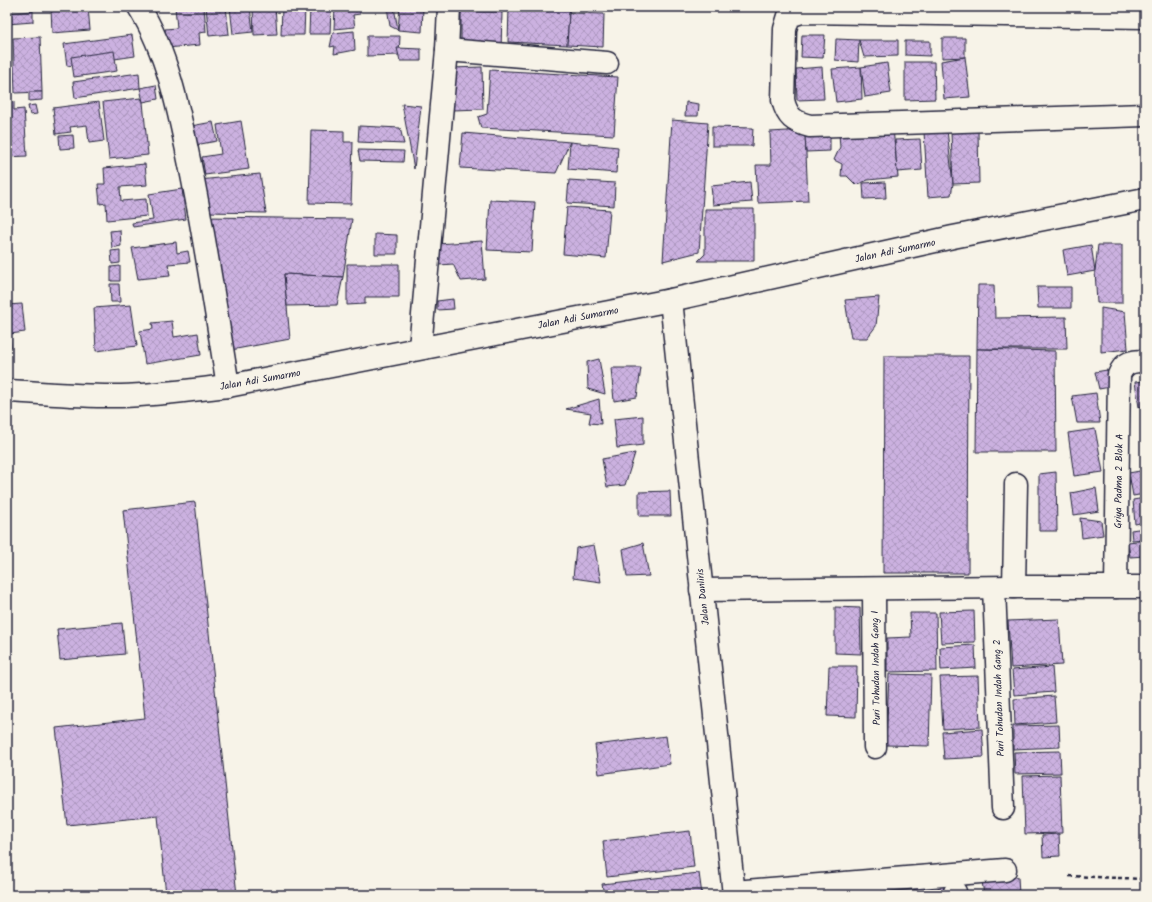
<svg xmlns="http://www.w3.org/2000/svg" width="1152" height="902" font-family="Kalam,sans-serif">
<style>
.building{fill:url(#building-cross-hatch);stroke:#22223b}
.lines{fill:none;stroke-linecap:round;stroke-linejoin:round}
.street-casing{stroke:#22223b;stroke-width:25}
.secondary-casing{stroke:#22223b;stroke-width:25}
.path{stroke:#22223b;stroke-width:2.5;stroke-dasharray:4 3;stroke-linecap:butt}
.street{stroke:#f7f3e8;stroke-width:22}
.secondary{stroke:#f7f3e8;stroke-width:22}
.labels{text-anchor:middle;stroke-width:3;stroke-linejoin:round;paint-order:stroke}
.street-label{font-size:10px;fill:#22223b;stroke:#f7f3e8}
</style>
<defs>
<pattern id="building-cross-hatch" width="8" height="8" patternUnits="userSpaceOnUse"><rect width="8" height="8" fill="#cbb1e0"/><path d="M0 0l8 8M0 8l8-8" fill="none" stroke="#ae98c1"/></pattern>
</defs>
<rect width="100%" height="100%" fill="#f7f3e8"/>
<filter id="ink" filterUnits="userSpaceOnUse"><feTurbulence type="fractalNoise" baseFrequency=".025" numOctaves="2"/><feDisplacementMap in="SourceGraphic" scale="8" xChannelSelector="R" yChannelSelector="G"/><feConvolveMatrix kernelMatrix="1 2 1 2 8 2 1 2 1" color-interpolation-filters="sRGB"/></filter>
<g filter="url(#ink)">
<g class="building">
<polygon points="7,7 31,7 7,10"/>
<polygon points="51,7 88,7 90,30 52,33"/>
<polygon points="175,7 204,7 206,32 199,33 200,45 166,48 165,29 177,28"/>
<polygon points="206,7 226,7 229,34 209,36"/>
<polygon points="230,7 250,7 253,32 233,34"/>
<polygon points="253,7 275,7 277,34 254,35"/>
<polygon points="282,7 305,7 304,35 281,35"/>
<polygon points="310,7 331,7 330,34 309,34"/>
<polygon points="335,7 360,7 360,14 353,15 355,27 334,29"/>
<polygon points="387,7 394,7 398,30 390,26"/>
<polygon points="400,7 423,7 422,32 398,30"/>
<polygon points="509,8 570,9 569,13 567,45 508,42"/>
<polygon points="33,11 33,22 7,24 7,13"/>
<polygon points="461,11 502,12 501,50 483,49 483,42 461,41"/>
<polygon points="569,13 604,14 603,47 567,45"/>
<polygon points="354,31 355,50 334,54 335,46 330,47 333,33"/>
<polygon points="132,35 135,56 67,66 64,44"/>
<polygon points="802,35 825,35 823,58 801,57"/>
<polygon points="367,36 400,36 399,55 367,56"/>
<polygon points="40,37 42,92 15,93 13,38"/>
<polygon points="942,38 965,38 965,57 942,58"/>
<polygon points="836,39 859,40 858,62 835,60"/>
<polygon points="859,40 898,40 898,56 864,57"/>
<polygon points="905,41 930,41 930,56 905,55"/>
<polygon points="397,48 421,49 421,61 400,61"/>
<polygon points="114,51 117,71 74,77 71,57"/>
<polygon points="965,57 970,97 944,99 941,61"/>
<polygon points="905,62 934,62 935,99 905,100"/>
<polygon points="887,63 891,93 865,97 861,67"/>
<polygon points="482,67 483,109 452,110 451,68"/>
<polygon points="822,67 824,99 797,100 796,69"/>
<polygon points="861,67 862,99 836,102 832,69"/>
<polygon points="490,70 618,77 614,135 481,128 478,117 487,114"/>
<polygon points="139,73 140,88 75,98 73,82"/>
<polygon points="156,85 158,99 143,102 140,88"/>
<polygon points="29,92 42,92 42,100 29,101"/>
<polygon points="141,98 143,102 148,155 109,159 103,102"/>
<polygon points="14,102 14,110 24,109 27,156 7,157 7,103"/>
<polygon points="99,102 104,141 89,143 87,125 70,127 71,132 56,134 53,108"/>
<polygon points="686,102 699,104 698,116 685,116"/>
<polygon points="402,104 421,106 414,169"/>
<polygon points="35,105 37,114 30,115 28,106"/>
<polygon points="672,120 708,123 699,252 663,261"/>
<polygon points="241,121 249,169 205,175 202,157 221,154 217,125"/>
<polygon points="213,122 217,141 195,145 191,126"/>
<polygon points="359,126 400,128 404,144 358,142"/>
<polygon points="712,127 753,128 752,146 712,146"/>
<polygon points="893,129 898,177 868,180 856,185 847,176 841,176 842,164 834,160 840,147 839,134"/>
<polygon points="311,130 344,131 344,142 353,142 351,204 309,203"/>
<polygon points="805,130 808,201 758,203 756,165 771,165 770,132"/>
<polygon points="947,130 953,184 951,195 928,197 924,132"/>
<polygon points="978,131 979,183 953,184 951,132"/>
<polygon points="463,133 570,142 556,173 460,168"/>
<polygon points="73,135 74,148 60,149 59,136"/>
<polygon points="830,135 830,151 806,152 805,136"/>
<polygon points="920,139 922,170 897,172 895,140"/>
<polygon points="570,142 618,147 616,173 568,169"/>
<polygon points="358,150 404,151 403,162 360,161"/>
<polygon points="145,164 147,185 120,187 121,201 146,199 147,216 107,220 106,203 100,204 98,184 105,184 104,168"/>
<polygon points="260,174 266,213 206,212 199,180"/>
<polygon points="569,180 615,183 614,206 567,203"/>
<polygon points="750,182 752,202 713,205 711,186"/>
<polygon points="885,182 886,198 864,199 863,183"/>
<polygon points="182,189 186,219 133,227 132,223 153,220 149,194"/>
<polygon points="490,200 535,202 532,252 487,250"/>
<polygon points="567,207 610,210 606,258 563,254"/>
<polygon points="705,209 754,209 754,261 698,261 705,254"/>
<polygon points="206,217 352,219 343,277 284,274 290,339 231,350"/>
<polygon points="120,230 121,246 112,248 110,231"/>
<polygon points="375,234 397,235 397,254 375,254"/>
<polygon points="482,241 485,279 461,281 453,264 439,265 437,244"/>
<polygon points="176,242 177,253 188,251 190,262 168,264 170,276 138,279 132,248"/>
<polygon points="1091,245 1095,271 1067,276 1063,250"/>
<polygon points="1098,245 1122,245 1122,303 1097,303 1095,271"/>
<polygon points="120,250 120,263 112,264 111,251"/>
<polygon points="347,264 399,264 399,297 365,297 365,304 347,305"/>
<polygon points="120,266 120,281 111,281 111,267"/>
<polygon points="284,274 343,277 337,305 287,306"/>
<polygon points="110,284 119,284 120,302 111,302"/>
<polygon points="978,285 994,285 995,318 1066,317 1067,349 977,349"/>
<polygon points="1037,287 1071,287 1071,308 1038,308"/>
<polygon points="879,297 876,326 867,338 851,338 845,300"/>
<polygon points="453,299 454,309 437,310 437,301"/>
<polygon points="22,304 25,332 10,334 11,347 7,347 7,305"/>
<polygon points="131,305 137,346 96,351 94,308"/>
<polygon points="1101,308 1125,312 1128,349 1101,352"/>
<polygon points="172,321 174,337 198,333 201,355 145,364 140,331 153,329 152,323"/>
<polygon points="977,349 1055,351 1056,452 976,452"/>
<polygon points="884,356 969,356 968,573 883,573"/>
<polygon points="599,359 605,394 588,389 587,362"/>
<polygon points="611,368 641,368 637,397 614,401"/>
<polygon points="1107,370 1110,387 1099,389 1095,372"/>
<polygon points="1145,381 1145,406 1139,407 1135,382"/>
<polygon points="1096,393 1100,423 1077,423 1072,396"/>
<polygon points="599,399 601,424 589,423 591,413 566,409"/>
<polygon points="643,416 643,445 617,448 614,419"/>
<polygon points="1095,429 1103,472 1074,476 1068,433"/>
<polygon points="635,453 625,485 607,487 602,459"/>
<polygon points="1145,470 1145,494 1133,496 1129,473"/>
<polygon points="1056,472 1057,531 1039,531 1039,474"/>
<polygon points="1096,488 1099,511 1074,515 1071,493"/>
<polygon points="670,491 671,516 639,516 639,492"/>
<polygon points="1145,498 1145,522 1135,524 1133,500"/>
<polygon points="195,502 237,895 166,895 158,816 67,825 56,728 145,718 123,510"/>
<polygon points="1080,518 1101,521 1103,535 1082,538"/>
<polygon points="1145,528 1145,539 1132,540 1131,530"/>
<polygon points="1145,540 1145,556 1130,557 1128,542"/>
<polygon points="643,543 649,576 627,577 623,549"/>
<polygon points="594,545 601,582 573,578 576,548"/>
<polygon points="835,607 860,608 861,654 835,653"/>
<polygon points="974,611 975,642 941,643 939,612"/>
<polygon points="910,613 936,613 937,671 887,672 887,638 911,637"/>
<polygon points="1059,619 1062,665 1011,668 1008,621"/>
<polygon points="122,623 125,654 60,660 57,629"/>
<polygon points="975,645 976,668 941,670 940,647"/>
<polygon points="829,666 857,666 856,717 827,716"/>
<polygon points="1052,667 1054,692 1014,695 1012,670"/>
<polygon points="889,674 931,675 929,746 886,745"/>
<polygon points="978,676 980,727 943,729 940,677"/>
<polygon points="1054,696 1056,722 1015,725 1014,699"/>
<polygon points="1059,725 1060,747 1013,749 1013,726"/>
<polygon points="982,729 984,757 944,759 942,732"/>
<polygon points="666,736 670,764 599,774 595,745"/>
<polygon points="1060,751 1061,773 1015,774 1014,752"/>
<polygon points="1060,775 1062,833 1025,834 1023,776"/>
<polygon points="690,831 694,867 607,877 603,841"/>
<polygon points="1059,834 1060,856 1043,857 1042,835"/>
<polygon points="699,873 702,895 604,895 602,884"/>
<polygon points="1018,877 1019,895 984,895 982,881"/>
<polygon points="931,878 933,895 915,895 914,880"/>
<polygon points="952,880 953,895 939,895 938,881"/>
<polygon points="892,881 893,895 801,895"/>
</g>
<g class="lines">
<g class="street-casing">
<g id="street">
<path d="M139 7C168 54 179 111 190 165 205 238 216 312 228 386"/>
<path d="M1145 17 802 12 789 16 785 29 783 100C787 117 794 122 810 126L1145 115"/>
<polyline points="447,50 607,63"/>
<polyline points="420,348 447,50 449,7"/>
<polyline points="1014,587 1016,484"/>
<path d="M1116 587 1119 375C1124 362 1132 361 1145 361"/>
<polyline points="994,588 1003,808"/>
<polyline points="874,589 875,747"/>
<polyline points="701,590 1014,587 1145,587"/>
<polyline points="734,892 1005,870"/>
<polyline points="955,892 955,895"/>
</g>
</g>
<g class="secondary-casing">
<g id="secondary">
<polyline points="671,300 734,895"/>
<path d="M7 391C45 393 83 397 121 396 157 395 192 390 228 386L671 300 953 237 1145 199"/>
</g>
</g>
<polyline class="path" points="1069,876 1145,879"/>
<use href="#street" class="street"/>
<use href="#secondary" class="secondary"/>
</g>
</g>
<g class="labels">
<g class="street-label">
<text transform="translate(895 250) rotate(-12)" y="4">Jalan Adi Sumarmo</text>
<text transform="translate(578 317) rotate(-11)" y="4">Jalan Adi Sumarmo</text>
<text transform="translate(260 379) rotate(-10)" y="4">Jalan Adi Sumarmo</text>
<text transform="translate(1118 481) rotate(-89)" y="4">Griya Padma 2 Blok A</text>
<text transform="translate(702 597) rotate(-96)" y="4">Jalan Danliris</text>
<text transform="translate(875 668) rotate(-91)" y="4">Puri Tohudan Indah Gang 1</text>
<text transform="translate(998 698) rotate(-92)" y="4">Puri Tohudan Indah Gang 2</text>
</g>
</g>
<rect width="1152" height="902" fill="none" stroke="#f7f3e8" stroke-width="24"/>
<rect x="12" y="12" width="1128" height="878" fill="none" stroke="#22223b" stroke-width="1.5" filter="url(#ink)"/>
</svg>
